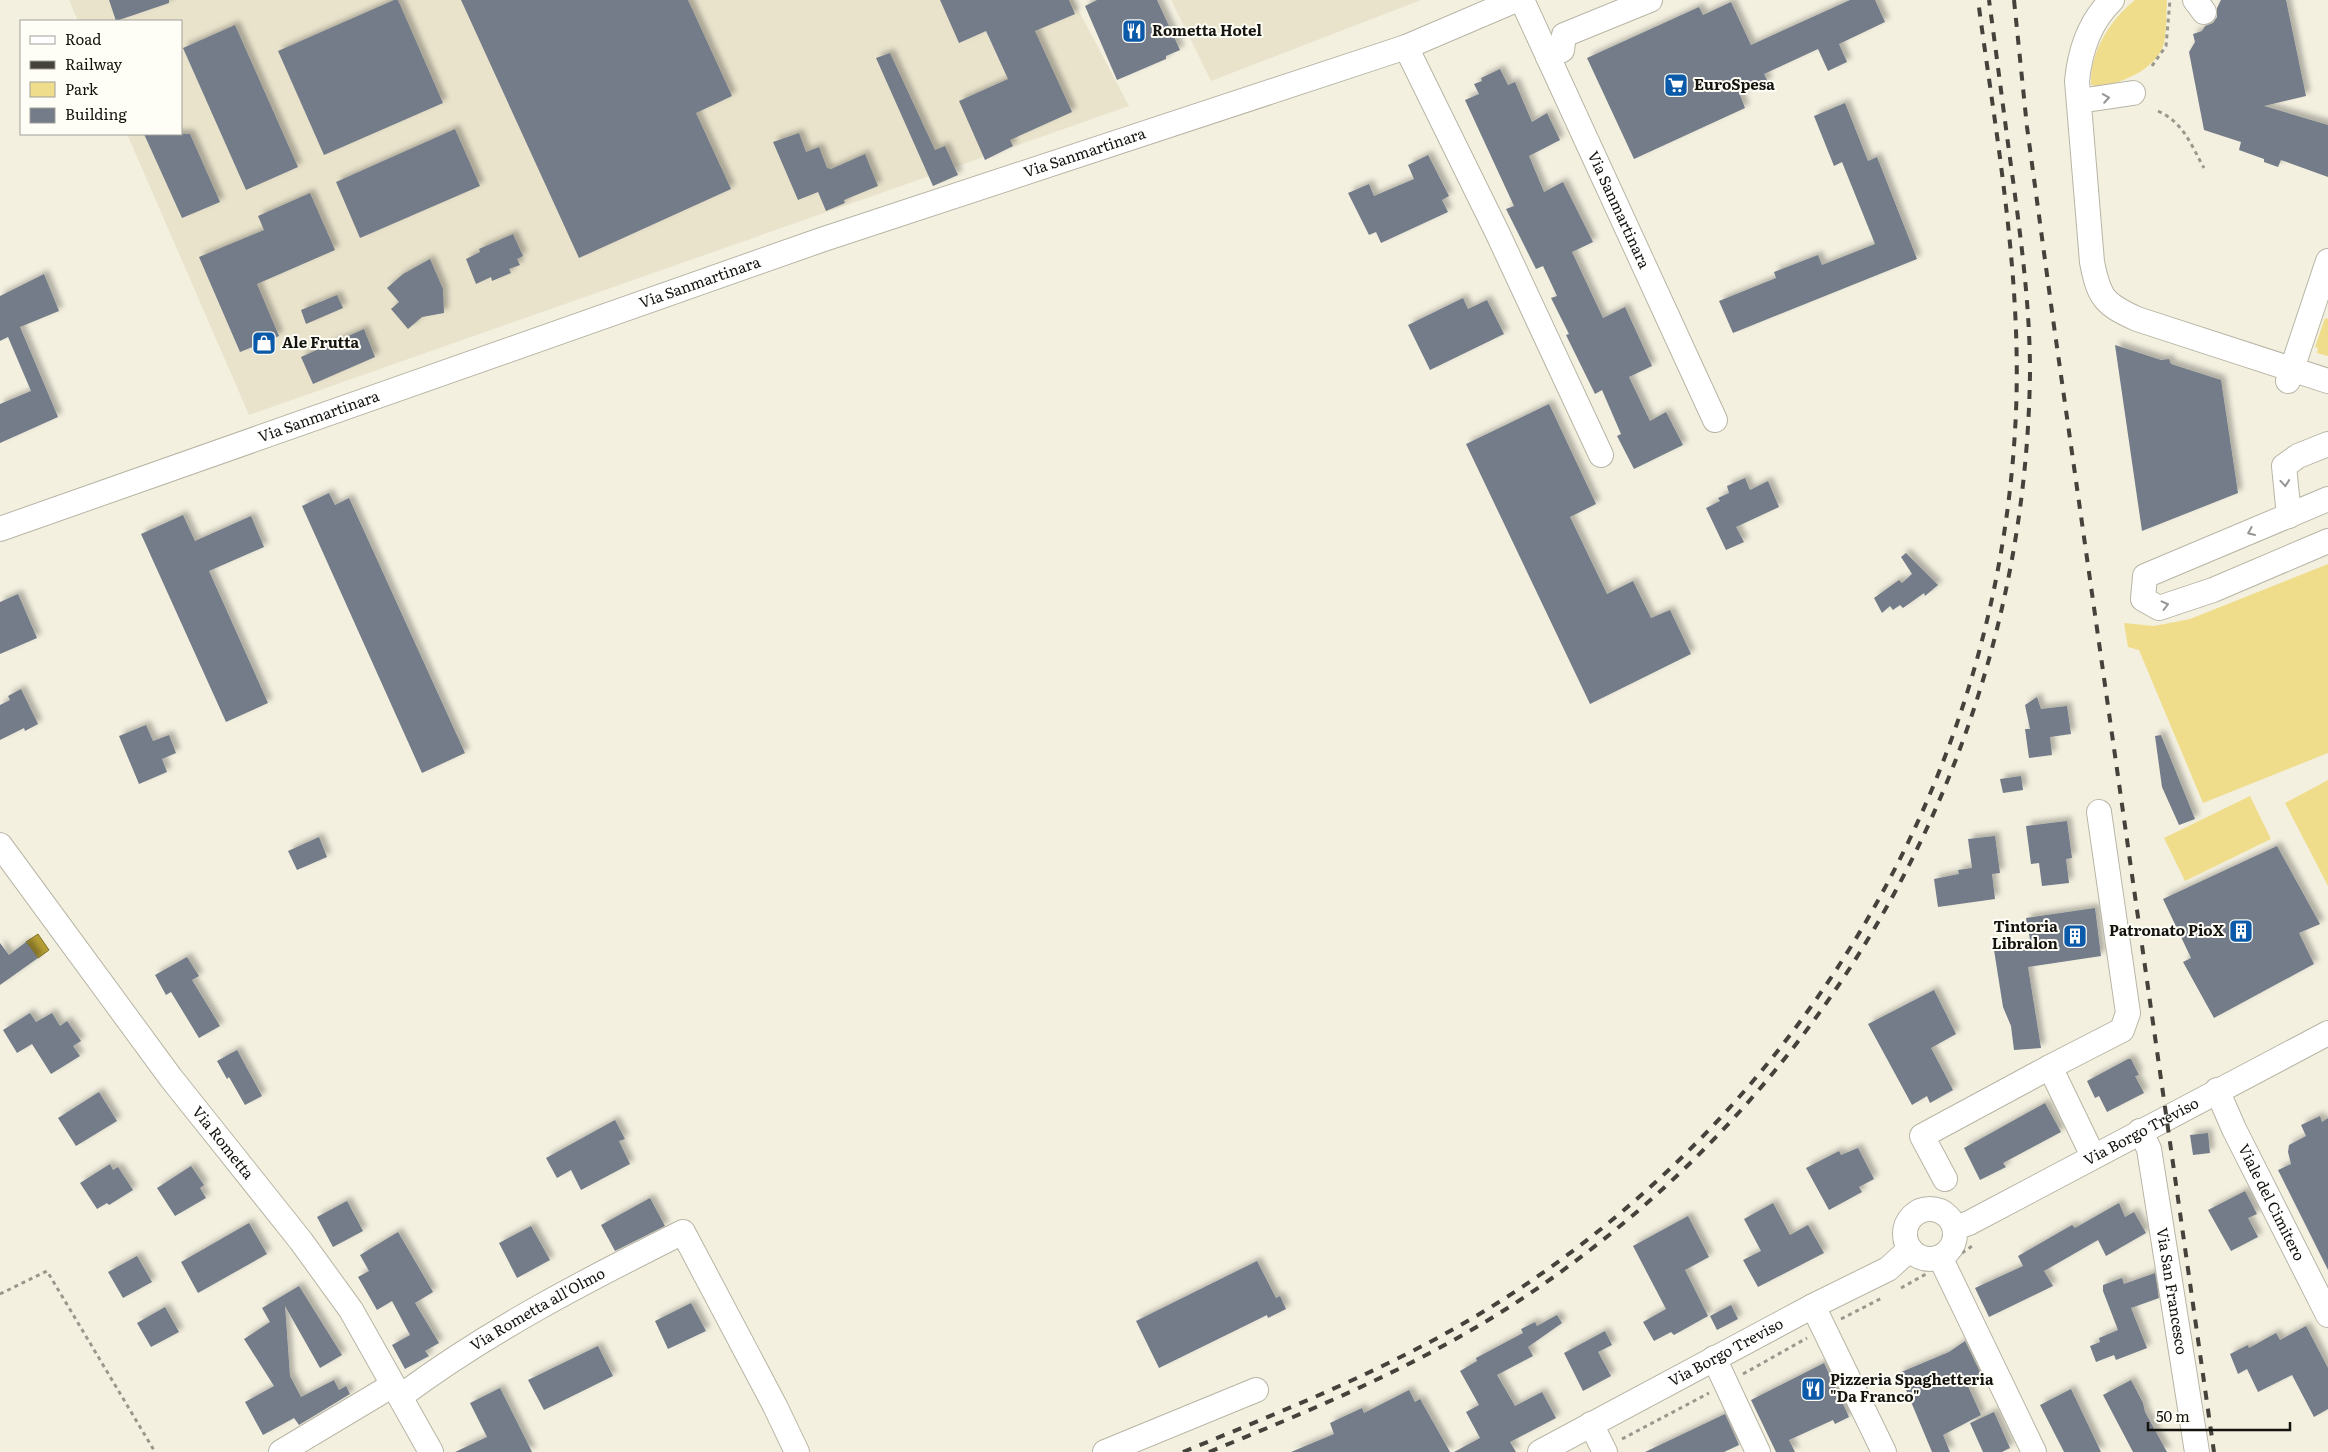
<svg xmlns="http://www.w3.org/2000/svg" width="2328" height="1452" font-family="Literata,serif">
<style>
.built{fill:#e9e3cc}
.green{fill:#f0dd8c}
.water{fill:#b49d34;stroke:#847429}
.building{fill:#737c88;filter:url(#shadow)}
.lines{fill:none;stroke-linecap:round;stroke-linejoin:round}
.minor-casing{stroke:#b8b5a5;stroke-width:26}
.path{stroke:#9a988d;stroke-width:3;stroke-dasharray:4 4;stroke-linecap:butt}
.minor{stroke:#fff;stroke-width:24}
.rail{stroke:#44423b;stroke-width:4;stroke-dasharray:9 9;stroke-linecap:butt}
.oneway{stroke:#959593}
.labels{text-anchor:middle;stroke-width:4;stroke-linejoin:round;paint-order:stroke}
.poi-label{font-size:15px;font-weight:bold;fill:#14130e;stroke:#fefdf6;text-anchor:start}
.street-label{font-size:15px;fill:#14130e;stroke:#fefdf6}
</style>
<defs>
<filter id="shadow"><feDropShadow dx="4.5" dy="-4.5" stdDeviation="2.5" flood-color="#0004"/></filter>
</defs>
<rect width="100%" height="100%" fill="#f3f0e0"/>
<g class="built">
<polygon points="69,0 1073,0 1129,106 249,415 127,134 181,134 181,21 78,21"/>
<polygon points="1171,0 1421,0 1211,81"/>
</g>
<g class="green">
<path d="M2135 0H2167C2166 14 2167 29 2164 43 2157 70 2120 84 2095 87L2091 84C2090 51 2111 19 2135 0Z"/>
<polygon points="2325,318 2328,319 2328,356 2317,353 2318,348 2315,347"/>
<polygon points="2328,564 2328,753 2203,803 2139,650 2128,647 2124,623 2154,626 2190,619"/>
<polygon points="2328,780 2328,886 2285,803"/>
<polygon points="2250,796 2271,839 2185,881 2164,838"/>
</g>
<polygon class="water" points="38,934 49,950 38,958 26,942"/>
<g class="building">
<polygon points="109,0 169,0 169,3 116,21"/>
<polygon points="394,0 398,0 443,103 324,155 278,51"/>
<polygon points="461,0 688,0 732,96 696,113 731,189 579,258"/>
<polygon points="940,0 1069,0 1075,14 1035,31 1072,112 1010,140 1013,146 985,160 959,101 1008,79 986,31 959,43"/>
<polygon points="1097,0 1157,0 1180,50 1166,56 1166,59 1117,80 1085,6"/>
<polygon points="1850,0 1875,0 1885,22 1839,44 1847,62 1828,71 1818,49 1764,74 1768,82 1740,95 1745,108 1634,159 1587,58 1699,7 1703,15 1731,2 1751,45"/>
<polygon points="2221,0 2286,0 2306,96 2264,106 2328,125 2328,177 2281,160 2278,167 2264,162 2264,159 2239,150 2241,142 2204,130 2189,52 2195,42 2193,34 2202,31 2205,26 2213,23 2217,17 2217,8"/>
<polygon points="235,25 298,167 246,190 183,48"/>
<polygon points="890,53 935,150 945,146 958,175 933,186 876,58"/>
<polygon points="1500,69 1508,85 1515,82 1532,122 1547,113 1560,140 1529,156 1544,192 1563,182 1593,242 1572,252 1603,318 1625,307 1652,366 1629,377 1650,421 1666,412 1683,445 1634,469 1617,436 1621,434 1602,390 1595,394 1566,335 1569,334 1551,298 1557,296 1543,266 1536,269 1506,209 1514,206 1465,100 1479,94 1474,84 1482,81 1481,78"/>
<polygon points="1845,103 1868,161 1877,157 1917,259 1733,333 1719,301 1776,278 1774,272 1818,255 1822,265 1875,244 1842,162 1834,166 1814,116"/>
<polygon points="455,129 480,186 360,238 336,182"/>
<polygon points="799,133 806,152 819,147 827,168 831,169 865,154 878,186 844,200 845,203 826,211 818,192 798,200 773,142"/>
<polygon points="144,134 190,134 220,202 182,218"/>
<polygon points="1428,155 1449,196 1442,200 1448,212 1381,243 1376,232 1369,235 1348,193 1369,184 1374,196 1414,179 1408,165"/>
<polygon points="310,193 335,250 257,284 279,336 240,352 199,257 264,230 258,216"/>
<polygon points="513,234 523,256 517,259 520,265 509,269 511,273 492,281 491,277 476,284 466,259 480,252 479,249"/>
<polygon points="430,259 443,289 444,313 422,317 408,329 391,309 399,302 387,288 403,274"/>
<polygon points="44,274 59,311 20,327 58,417 0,443 0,404 31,391 8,337 0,341 0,296"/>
<polygon points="337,295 343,308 306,324 301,310"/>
<polygon points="1463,298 1468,309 1487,300 1504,334 1430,370 1408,325"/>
<polygon points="364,329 375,357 313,384 301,357"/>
<polygon points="2115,345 2161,360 2169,359 2171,364 2221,380 2238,493 2142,531"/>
<polygon points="1549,404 1596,504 1570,517 1607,594 1633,581 1651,618 1670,610 1691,654 1590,704 1466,444"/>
<polygon points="1745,478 1750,490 1768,481 1779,507 1736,527 1744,542 1726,550 1706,508 1720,501 1718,498 1729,493 1727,486"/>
<polygon points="329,493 335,505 349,498 465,753 422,773 302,506"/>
<polygon points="183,515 195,541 251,516 264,547 209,571 268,703 226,722 141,534"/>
<polygon points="1906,553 1938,585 1925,596 1924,593 1903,608 1900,605 1893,610 1890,606 1882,613 1874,598 1899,580 1902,583 1912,574 1901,557"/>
<polygon points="18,594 37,638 0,654 0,602"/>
<polygon points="21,689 38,724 25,731 24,728 0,740 0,705 10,700 8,696"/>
<polygon points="2037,697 2041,709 2067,706 2071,734 2050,737 2052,755 2029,758 2025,729 2030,729 2025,705"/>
<polygon points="146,725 153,741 169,735 176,753 162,759 167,772 139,784 119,736"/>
<polygon points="2161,735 2195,819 2179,825 2162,787 2155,736"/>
<polygon points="2021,776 2023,790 2003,793 2000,779"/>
<polygon points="2067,821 2072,858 2066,859 2069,883 2042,886 2039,863 2031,864 2026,826"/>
<polygon points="1995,836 2000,873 1992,874 1995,899 1938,907 1934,879 1959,874 1958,870 1972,868 1968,839"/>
<polygon points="319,837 327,857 297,870 288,851"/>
<polygon points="2277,846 2320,924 2299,933 2314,964 2214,1018 2183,962 2191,958 2163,899"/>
<polygon points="2095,908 2101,956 2028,967 2041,1048 2014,1050 2011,1026 2003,1007 1994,950 2031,945 2026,918"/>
<polygon points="26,942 38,958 0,985 0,943 9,955"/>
<polygon points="187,957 199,976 192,980 220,1026 199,1038 171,992 166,995 155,975"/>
<polygon points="1934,990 1956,1034 1931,1048 1953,1090 1930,1103 1927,1096 1912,1105 1868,1024"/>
<polygon points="30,1013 36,1022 52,1013 60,1026 67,1021 81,1041 73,1046 80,1056 51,1074 32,1044 17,1053 3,1030"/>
<polygon points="237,1050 262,1096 245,1105 229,1077 227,1079 217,1061"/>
<polygon points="2128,1059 2131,1059 2139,1075 2135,1076 2144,1093 2107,1112 2099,1096 2095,1098 2087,1081"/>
<polygon points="99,1092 117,1121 76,1146 58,1118"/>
<polygon points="2045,1103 2061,1132 2003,1163 2006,1167 1980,1180 1964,1148"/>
<polygon points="2320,1116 2322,1122 2328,1118 2328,1270 2278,1170 2291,1164 2288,1152 2289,1145 2306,1136 2301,1125"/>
<polygon points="615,1120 625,1139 619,1141 630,1164 581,1190 571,1170 557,1178 546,1158"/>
<polygon points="2208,1133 2210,1153 2193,1155 2190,1135"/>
<polygon points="1858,1148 1874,1179 1859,1187 1862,1192 1829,1210 1806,1168 1839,1151 1841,1155"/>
<polygon points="110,1164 113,1170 118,1167 133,1190 109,1205 107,1203 97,1209 80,1183"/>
<polygon points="191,1166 204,1185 200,1188 206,1198 175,1216 157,1188"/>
<polygon points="2245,1191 2257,1214 2248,1218 2258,1237 2231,1251 2208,1210"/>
<polygon points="650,1198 665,1226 615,1251 601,1225"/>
<polygon points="347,1201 363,1231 333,1247 317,1217"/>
<polygon points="1773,1203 1790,1235 1808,1225 1824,1253 1758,1287 1743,1260 1761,1251 1744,1219"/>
<polygon points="2119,1203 2125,1217 2134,1212 2146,1233 2106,1256 2098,1240 2044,1271 2053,1286 1989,1317 1975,1288 2023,1266 2018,1256 2072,1225 2075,1228"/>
<polygon points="1688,1216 1709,1257 1685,1270 1708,1316 1674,1335 1671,1332 1654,1341 1643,1322 1666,1309 1633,1246"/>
<polygon points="249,1223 267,1254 198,1293 181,1262"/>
<polygon points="531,1226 550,1260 517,1278 499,1243"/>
<polygon points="398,1232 433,1292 415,1303 439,1343 425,1351 429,1356 405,1369 392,1345 410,1335 392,1301 377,1310 358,1277 369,1271 360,1255"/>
<polygon points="137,1256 152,1282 123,1298 108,1272"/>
<polygon points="1257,1261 1276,1298 1280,1296 1286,1309 1268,1318 1267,1315 1159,1368 1136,1321"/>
<polygon points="2155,1273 2159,1298 2131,1308 2147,1348 2116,1360 2114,1355 2096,1362 2090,1346 2100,1342 2099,1338 2118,1330 2103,1291 2103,1285 2122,1278 2124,1284"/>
<polygon points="299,1286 342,1355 320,1368 285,1306 290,1376 301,1397 334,1380 339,1390 346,1386 350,1394 299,1425 294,1418 263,1435 245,1402 274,1386 244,1339 270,1322 262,1308"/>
<polygon points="691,1303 706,1331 668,1349 655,1321"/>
<polygon points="1731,1305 1738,1319 1717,1330 1710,1316"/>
<polygon points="165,1307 179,1332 151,1347 137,1323"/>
<polygon points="1557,1315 1562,1323 1528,1347 1533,1356 1497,1375 1515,1406 1542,1392 1556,1418 1510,1442 1516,1452 1454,1452 1480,1438 1466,1412 1479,1405 1460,1371 1477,1361 1476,1358 1523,1333 1521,1329 1535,1322 1537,1326"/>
<polygon points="2306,1326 2328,1368 2328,1409 2314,1417 2292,1375 2258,1392 2247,1369 2238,1374 2230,1354 2248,1345 2249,1348 2276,1333 2280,1340"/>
<polygon points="1605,1331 1612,1345 1598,1352 1611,1376 1583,1391 1564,1353"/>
<polygon points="1965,1341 1982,1376 1967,1384 1981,1415 1943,1435 1950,1452 1932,1452 1899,1373 1949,1352"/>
<polygon points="598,1346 613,1376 544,1410 528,1380"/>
<polygon points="1824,1363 1849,1417 1835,1424 1833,1420 1789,1440 1795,1452 1776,1452 1751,1400"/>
<polygon points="2131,1380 2143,1403 2145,1412 2167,1452 2133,1452 2103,1395"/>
<polygon points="500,1388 532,1452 455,1452 487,1437 470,1403"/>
<polygon points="2071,1389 2101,1452 2064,1452 2040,1405"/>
<polygon points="1409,1390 1415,1402 1420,1399 1450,1452 1291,1452 1334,1434 1330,1423 1362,1408 1364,1413"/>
<polygon points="1994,1412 2010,1448 2002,1452 1983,1452 1970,1423"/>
<polygon points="1725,1414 1739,1445 1724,1452 1645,1452"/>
</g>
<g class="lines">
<g class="minor-casing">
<g id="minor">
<path id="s1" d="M1522 0 1715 420"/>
<path d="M2112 0C2089 22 2080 50 2077 81L2092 262C2099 298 2104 304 2137 319L2328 381"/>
<polyline points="2195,0 2204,12"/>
<polyline points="1406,47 1497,232 1601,455"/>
<polyline points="1548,57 1562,50 1564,35 1650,0"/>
<polyline points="2079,101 2133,93"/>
<polyline points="2288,381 2328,261"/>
<polyline points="2328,499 2145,576 2143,599 2159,608 2213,590 2328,541"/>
<polyline points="2289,516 2284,466 2298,456 2328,444"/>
<path id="s2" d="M0 529 821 240 1406 47 1516 0"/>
<path id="s3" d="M0 845 171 1078 301 1241 351 1310 431 1452"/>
<path id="s4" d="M2217 1090 2234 1129 2328 1315"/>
<path id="s5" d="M2140 1131 2149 1149 2197 1452"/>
<polyline points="2093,1156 2050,1067 2122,1030 2128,1013 2099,812"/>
<polyline points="1945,1179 1922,1136 2050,1067"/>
<circle cx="1930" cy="1234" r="25"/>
<path id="s6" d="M1955 1228 1969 1223 2328 1033"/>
<polyline points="1940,1257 2034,1452"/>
<polyline points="1813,1306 1884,1452"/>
<polyline points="1714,1358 1758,1452"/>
<path id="s7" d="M401 1396C488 1331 585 1281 683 1232L775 1406 797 1452"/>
<polyline points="1591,1424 1605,1452"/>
<polyline points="281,1452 393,1385"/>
<polyline points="1105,1452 1256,1390"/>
<path id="s8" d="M1540 1452 1813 1306 1888 1269 1910 1249"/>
</g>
</g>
<g class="path">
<polyline points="2152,66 2166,46 2170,0"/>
<path d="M2158 111C2184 123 2191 145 2204 168"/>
<polyline points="1962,1253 1975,1244"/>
<polyline points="1901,1288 1926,1274"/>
<polyline points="0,1294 47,1271 155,1452"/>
<polyline points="1841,1319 1882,1298"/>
<polyline points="1743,1374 1807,1338"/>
<polyline points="1622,1439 1709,1393"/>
</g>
<use href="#minor" class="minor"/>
<g class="rail">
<polyline points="2014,0 2027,127 2053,319 2214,1452"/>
<path d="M1183 1452C1290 1408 1401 1364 1499 1302 1800 1111 1994 787 2015 431 2024 287 1997 143 1978 0"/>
<path d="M1209 1452C1319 1407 1430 1361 1529 1294 1837 1087 2025 745 2030 373 2030 306 2021 239 2012 173 2004 115 1997 58 1989 0"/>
</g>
</g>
<defs><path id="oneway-chevron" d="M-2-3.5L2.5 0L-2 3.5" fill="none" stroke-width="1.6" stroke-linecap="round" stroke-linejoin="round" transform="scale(1.25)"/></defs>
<g class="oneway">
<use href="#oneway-chevron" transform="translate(2106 98) rotate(-9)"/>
<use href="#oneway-chevron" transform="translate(2285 483) rotate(85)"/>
<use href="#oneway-chevron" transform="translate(2251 532) rotate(157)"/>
<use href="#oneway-chevron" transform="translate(2165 605) rotate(-14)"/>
</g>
<defs>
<g id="restaurant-square" transform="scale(1.25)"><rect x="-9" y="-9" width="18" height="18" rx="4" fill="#0b5aa9" stroke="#fefdf6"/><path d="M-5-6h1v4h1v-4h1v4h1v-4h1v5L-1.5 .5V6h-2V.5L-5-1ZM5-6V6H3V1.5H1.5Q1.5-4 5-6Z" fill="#fff"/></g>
<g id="supermarket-square" transform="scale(1.25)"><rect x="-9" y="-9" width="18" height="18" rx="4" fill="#0b5aa9" stroke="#fefdf6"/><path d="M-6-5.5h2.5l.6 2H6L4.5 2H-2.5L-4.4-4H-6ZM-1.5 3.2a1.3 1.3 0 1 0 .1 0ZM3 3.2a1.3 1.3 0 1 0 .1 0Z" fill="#fff"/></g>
<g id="shop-square" transform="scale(1.25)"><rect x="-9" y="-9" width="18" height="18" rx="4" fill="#0b5aa9" stroke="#fefdf6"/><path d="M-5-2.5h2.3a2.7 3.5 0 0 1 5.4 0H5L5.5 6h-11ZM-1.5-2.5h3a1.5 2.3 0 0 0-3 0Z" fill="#fff"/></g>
<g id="building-square" transform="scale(1.25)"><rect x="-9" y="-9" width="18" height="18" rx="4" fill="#0b5aa9" stroke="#fefdf6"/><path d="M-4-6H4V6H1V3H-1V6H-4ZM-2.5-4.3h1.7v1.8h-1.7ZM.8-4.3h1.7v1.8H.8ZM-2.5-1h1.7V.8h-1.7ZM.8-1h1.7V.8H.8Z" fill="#fff"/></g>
</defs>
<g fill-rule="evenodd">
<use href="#restaurant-square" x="1134" y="31"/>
<use href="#supermarket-square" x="1676" y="85"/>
<use href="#shop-square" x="264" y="343"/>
<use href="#building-square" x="2241" y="931"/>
<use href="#building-square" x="2075" y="936"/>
<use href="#restaurant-square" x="1813" y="1389"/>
</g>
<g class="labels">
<g class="poi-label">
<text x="1152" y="36">Rometta Hotel</text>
<text x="1694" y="90">EuroSpesa</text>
<text x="282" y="348">Ale Frutta</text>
<text x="2058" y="932" text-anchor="end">Tintoria<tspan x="2058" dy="17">Libralon</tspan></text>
<text x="2224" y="936" text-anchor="end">Patronato PioX</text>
<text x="1830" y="1385">Pizzeria Spaghetteria<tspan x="1830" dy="17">"Da Franco"</tspan></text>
</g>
<g class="street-label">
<text dy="5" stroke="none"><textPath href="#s2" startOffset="1148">Via Sanmartinara</textPath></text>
<text dy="5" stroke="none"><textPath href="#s1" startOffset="231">Via Sanmartinara</textPath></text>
<text dy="5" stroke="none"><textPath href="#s2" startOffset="742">Via Sanmartinara</textPath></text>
<text dy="5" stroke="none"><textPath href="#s2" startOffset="338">Via Sanmartinara</textPath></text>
<text dy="5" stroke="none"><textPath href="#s6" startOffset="210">Via Borgo Treviso</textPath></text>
<text dy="5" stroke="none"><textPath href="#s3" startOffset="372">Via Rometta</textPath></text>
<text dy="5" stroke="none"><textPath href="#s4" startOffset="125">Viale del Cimitero</textPath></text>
<text dy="5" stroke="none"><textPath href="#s5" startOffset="164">Via San Francesco</textPath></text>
<text dy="5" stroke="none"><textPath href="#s7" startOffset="162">Via Rometta all'Olmo</textPath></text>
<text dy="5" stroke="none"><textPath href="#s8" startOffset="211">Via Borgo Treviso</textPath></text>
</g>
</g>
<rect x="20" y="20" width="162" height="115" fill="#fefdf6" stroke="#a09f99"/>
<rect x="30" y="36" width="25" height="8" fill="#ffffff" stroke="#a09f99"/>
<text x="65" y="45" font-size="15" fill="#14130e">Road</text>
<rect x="30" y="61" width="25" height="8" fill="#44423b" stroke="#a09f99"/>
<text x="65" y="70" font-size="15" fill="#14130e">Railway</text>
<rect x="30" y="82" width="25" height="15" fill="#f0dd8c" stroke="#a09f99"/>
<text x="65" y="95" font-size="15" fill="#14130e">Park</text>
<rect x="30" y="108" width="25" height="15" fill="#737c88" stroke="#a09f99"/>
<text x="65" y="120" font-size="15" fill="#14130e">Building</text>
<path d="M2148 1422v8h142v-8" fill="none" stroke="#14130e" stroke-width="2.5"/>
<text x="2156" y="1422" font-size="15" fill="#14130e" stroke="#fefdf6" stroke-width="4" paint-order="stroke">50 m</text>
</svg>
